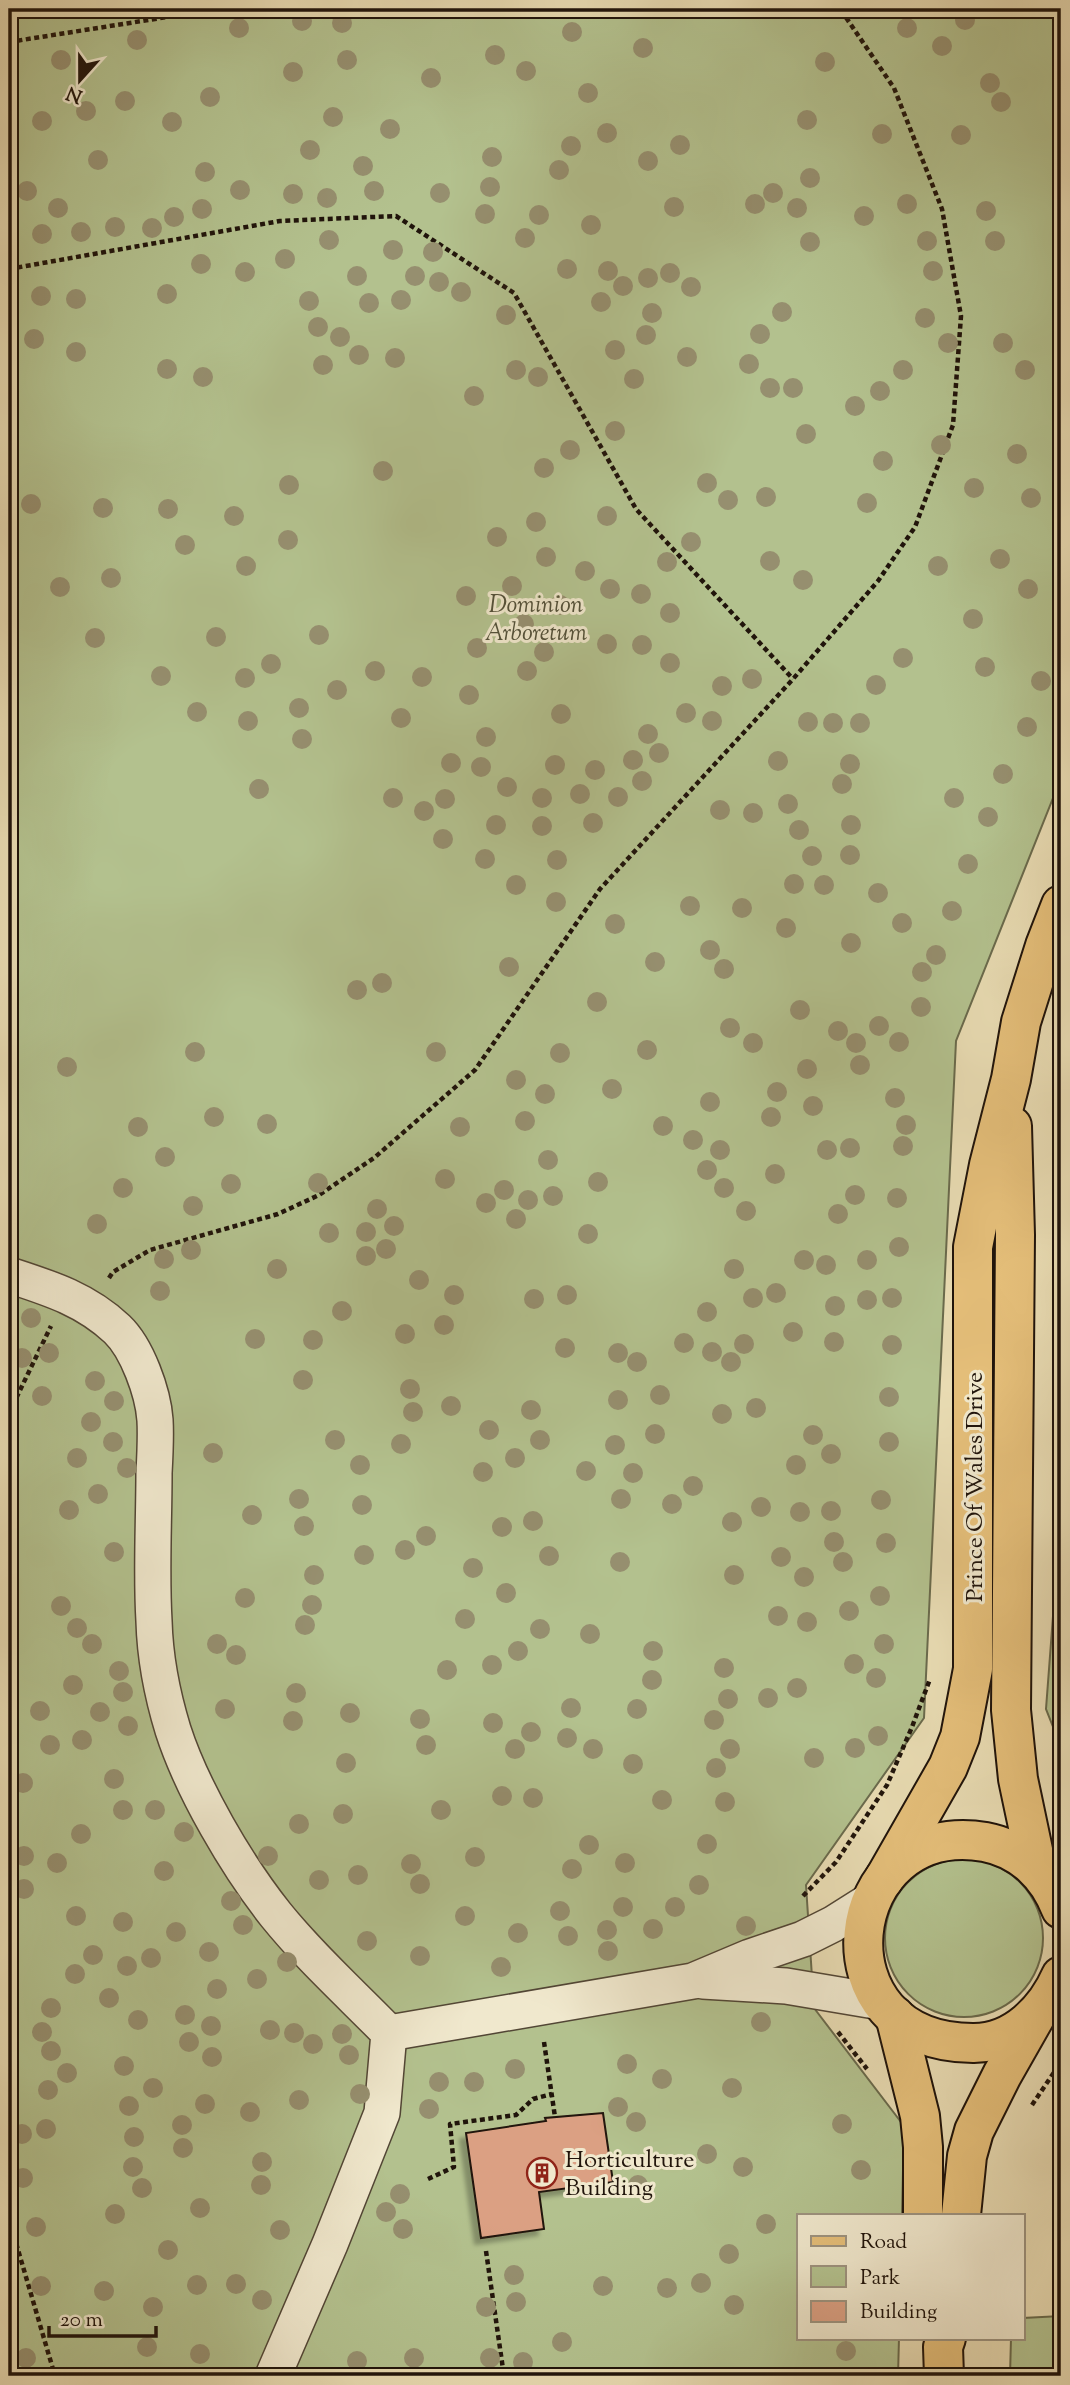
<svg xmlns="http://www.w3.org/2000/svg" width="1070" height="2385" font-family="'Sorts Mill Goudy',serif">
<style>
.green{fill:#b3c18e;stroke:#6a6a4c;stroke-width:2}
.building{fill:#dba083;stroke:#20140b;stroke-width:2;filter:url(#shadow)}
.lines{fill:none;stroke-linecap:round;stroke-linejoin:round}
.minor-casing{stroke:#524635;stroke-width:38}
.major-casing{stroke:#20140b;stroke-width:42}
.path{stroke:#20140b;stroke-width:4.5;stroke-dasharray:5 3.5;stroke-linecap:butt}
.minor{stroke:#f0e8cd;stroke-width:35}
.major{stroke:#e4be79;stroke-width:38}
.tree{fill:#968f6f}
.labels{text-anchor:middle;stroke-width:6;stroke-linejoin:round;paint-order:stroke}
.park-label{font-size:24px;font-style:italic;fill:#535139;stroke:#f0e8cd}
.street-label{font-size:24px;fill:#20140b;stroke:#f0e8cd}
.poi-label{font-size:24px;fill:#20140b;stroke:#f0e8cd;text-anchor:start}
</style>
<defs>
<filter id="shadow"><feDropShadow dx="-6" dy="6" stdDeviation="2" flood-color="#0004"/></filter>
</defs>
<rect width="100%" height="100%" fill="#e8dbb2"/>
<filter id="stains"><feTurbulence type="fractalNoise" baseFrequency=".00286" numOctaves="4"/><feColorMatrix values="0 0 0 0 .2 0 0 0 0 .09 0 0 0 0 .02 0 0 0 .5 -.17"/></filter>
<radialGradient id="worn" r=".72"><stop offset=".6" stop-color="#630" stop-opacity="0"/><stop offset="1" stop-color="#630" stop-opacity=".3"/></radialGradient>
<g class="green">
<polygon points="9,9 1061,9 1061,778 956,1041 924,1718 806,1885 814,2008 904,2126 902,2215 799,2215 799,2338 899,2338 898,2376 9,2376"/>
<polygon points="1061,1510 1061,1747 1046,1709"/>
<circle cx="964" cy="1938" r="79"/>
<polygon points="1061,2316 1061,2376 1010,2376 1011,2338 1023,2338 1023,2318"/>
</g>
<polygon class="building" points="603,2113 613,2182 539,2192 544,2229 481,2238 466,2133 546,2121 545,2118"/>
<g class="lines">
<g class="minor-casing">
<g id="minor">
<path d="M9 1275C49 1288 85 1299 117 1329 137 1348 153 1392 155 1420 156 1437 155 1455 154 1473 154 1522 151 1572 154 1621 155 1658 162 1694 173 1730 192 1789 237 1866 276 1915 310 1957 351 1994 389 2033L382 2113 330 2244 273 2376"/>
<polyline points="703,1981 786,1986 881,2002"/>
<polyline points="389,2033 693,1981 750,1957 803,1939 833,1924 871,1900"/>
</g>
</g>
<g class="major-casing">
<g id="major">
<polyline points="1012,1126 1015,1235 1011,1710 1018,1779 1037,1869"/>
<polyline points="884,1879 948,1767 960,1737 973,1669 973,1247 989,1165 1011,1079 1021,1022 1045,946 1061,905"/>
<path d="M1061 1909C1048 1875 1022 1849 985 1842 838 1817 812 2044 974 2043 1015 2043 1046 2010 1061 1976"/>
<polyline points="895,2016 920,2116 923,2147 923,2215"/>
<polyline points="961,2215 967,2156 974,2131 1002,2075 1035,2017"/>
<polyline points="944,2376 943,2347 946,2338"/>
</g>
</g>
<g class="path">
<polyline points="9,42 218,9"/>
<polyline points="9,269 280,221 396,216 514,293 636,509 793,679"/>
<polyline points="109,1278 113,1272 150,1250 278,1214 319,1195 374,1158 475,1070 600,889 793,679 878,581 915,527 953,425 961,316 942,209 894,88 845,16 835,9"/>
<polyline points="9,1413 51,1326"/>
<polyline points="803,1896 836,1862 887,1785 912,1727 930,1679"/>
<polyline points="838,2032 867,2069"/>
<polyline points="544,2042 555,2117"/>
<polyline points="1032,2105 1061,2062"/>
<polyline points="428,2179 454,2167 450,2124 516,2115 533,2099 552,2094"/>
<polyline points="9,2219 55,2376"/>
<polyline points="486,2251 504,2376"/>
</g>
<use href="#minor" class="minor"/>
<use href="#major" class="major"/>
</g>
<g class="tree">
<circle cx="965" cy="20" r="10"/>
<circle cx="302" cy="21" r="10"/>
<circle cx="342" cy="23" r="10"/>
<circle cx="239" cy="28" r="10"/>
<circle cx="907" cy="28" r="10"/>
<circle cx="572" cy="32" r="10"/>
<circle cx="137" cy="40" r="10"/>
<circle cx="942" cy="46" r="10"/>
<circle cx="643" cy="48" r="10"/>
<circle cx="495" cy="55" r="10"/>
<circle cx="61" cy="60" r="10"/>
<circle cx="347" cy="60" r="10"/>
<circle cx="825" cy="62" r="10"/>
<circle cx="526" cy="71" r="10"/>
<circle cx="293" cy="72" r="10"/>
<circle cx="431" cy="78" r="10"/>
<circle cx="990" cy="83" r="10"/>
<circle cx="588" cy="93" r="10"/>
<circle cx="210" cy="97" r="10"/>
<circle cx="125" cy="101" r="10"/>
<circle cx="1001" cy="102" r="10"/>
<circle cx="86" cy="111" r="10"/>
<circle cx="333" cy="117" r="10"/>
<circle cx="807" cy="120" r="10"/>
<circle cx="42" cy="121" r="10"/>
<circle cx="172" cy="122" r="10"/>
<circle cx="390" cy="129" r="10"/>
<circle cx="607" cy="133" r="10"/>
<circle cx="882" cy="134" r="10"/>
<circle cx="961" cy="135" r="10"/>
<circle cx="680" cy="145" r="10"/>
<circle cx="571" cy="146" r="10"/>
<circle cx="310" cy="150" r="10"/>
<circle cx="492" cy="157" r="10"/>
<circle cx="98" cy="160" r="10"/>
<circle cx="648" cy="161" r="10"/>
<circle cx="363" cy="166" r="10"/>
<circle cx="559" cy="170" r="10"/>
<circle cx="205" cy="172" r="10"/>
<circle cx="810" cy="178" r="10"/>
<circle cx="490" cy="187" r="10"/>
<circle cx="240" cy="190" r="10"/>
<circle cx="27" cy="191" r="10"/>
<circle cx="374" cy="191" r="10"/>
<circle cx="440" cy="193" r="10"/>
<circle cx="773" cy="193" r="10"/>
<circle cx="293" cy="194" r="10"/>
<circle cx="327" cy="198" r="10"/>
<circle cx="755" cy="204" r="10"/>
<circle cx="907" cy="204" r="10"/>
<circle cx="674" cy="207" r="10"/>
<circle cx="58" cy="208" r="10"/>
<circle cx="797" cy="208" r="10"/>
<circle cx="202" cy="209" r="10"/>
<circle cx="986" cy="211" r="10"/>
<circle cx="485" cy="214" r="10"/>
<circle cx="539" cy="215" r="10"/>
<circle cx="864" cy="216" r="10"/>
<circle cx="174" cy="217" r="10"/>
<circle cx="591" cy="225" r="10"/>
<circle cx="115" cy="227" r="10"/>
<circle cx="152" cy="228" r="10"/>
<circle cx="81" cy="232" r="10"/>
<circle cx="42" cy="234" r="10"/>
<circle cx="525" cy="238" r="10"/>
<circle cx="329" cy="240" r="10"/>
<circle cx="927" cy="241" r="10"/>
<circle cx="995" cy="241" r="10"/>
<circle cx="810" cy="242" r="10"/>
<circle cx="393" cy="250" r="10"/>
<circle cx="433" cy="252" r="10"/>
<circle cx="285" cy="259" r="10"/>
<circle cx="201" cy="264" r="10"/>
<circle cx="567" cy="269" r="10"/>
<circle cx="608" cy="271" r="10"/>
<circle cx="933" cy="271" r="10"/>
<circle cx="245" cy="272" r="10"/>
<circle cx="670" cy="273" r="10"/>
<circle cx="357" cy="276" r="10"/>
<circle cx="415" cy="276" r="10"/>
<circle cx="648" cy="278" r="10"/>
<circle cx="439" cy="282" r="10"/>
<circle cx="623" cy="286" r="10"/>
<circle cx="691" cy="287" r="10"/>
<circle cx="461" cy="292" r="10"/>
<circle cx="167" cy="294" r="10"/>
<circle cx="41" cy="296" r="10"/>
<circle cx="76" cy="299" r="10"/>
<circle cx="401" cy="300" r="10"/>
<circle cx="309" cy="301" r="10"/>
<circle cx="601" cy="302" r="10"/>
<circle cx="369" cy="303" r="10"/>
<circle cx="782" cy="312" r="10"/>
<circle cx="652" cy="313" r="10"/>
<circle cx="506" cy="315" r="10"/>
<circle cx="925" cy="318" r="10"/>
<circle cx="318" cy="327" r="10"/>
<circle cx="760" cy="334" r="10"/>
<circle cx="646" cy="335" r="10"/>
<circle cx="340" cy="337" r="10"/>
<circle cx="34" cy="339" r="10"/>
<circle cx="948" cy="343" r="10"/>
<circle cx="1003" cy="343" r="10"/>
<circle cx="615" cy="350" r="10"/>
<circle cx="76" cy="352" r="10"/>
<circle cx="359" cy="355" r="10"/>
<circle cx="687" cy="357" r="10"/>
<circle cx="395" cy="358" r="10"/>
<circle cx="749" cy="364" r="10"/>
<circle cx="323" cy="365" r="10"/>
<circle cx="167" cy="369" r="10"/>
<circle cx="516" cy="370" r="10"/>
<circle cx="903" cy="370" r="10"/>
<circle cx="1025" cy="370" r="10"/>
<circle cx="203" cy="377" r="10"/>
<circle cx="538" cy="377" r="10"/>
<circle cx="634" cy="379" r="10"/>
<circle cx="770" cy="388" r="10"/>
<circle cx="793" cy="388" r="10"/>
<circle cx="880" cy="391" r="10"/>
<circle cx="474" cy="396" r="10"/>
<circle cx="855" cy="406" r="10"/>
<circle cx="615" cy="431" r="10"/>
<circle cx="806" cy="434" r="10"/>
<circle cx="941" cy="445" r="10"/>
<circle cx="570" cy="450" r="10"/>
<circle cx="1017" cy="454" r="10"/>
<circle cx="883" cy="461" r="10"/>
<circle cx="544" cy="468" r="10"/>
<circle cx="383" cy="471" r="10"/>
<circle cx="707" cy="483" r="10"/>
<circle cx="289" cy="485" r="10"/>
<circle cx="974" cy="488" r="10"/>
<circle cx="766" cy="497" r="10"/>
<circle cx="1031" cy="498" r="10"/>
<circle cx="728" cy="500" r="10"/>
<circle cx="867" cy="503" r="10"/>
<circle cx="31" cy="504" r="10"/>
<circle cx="103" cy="508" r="10"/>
<circle cx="168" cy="509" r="10"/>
<circle cx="234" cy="516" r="10"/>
<circle cx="607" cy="516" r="10"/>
<circle cx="536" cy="522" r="10"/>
<circle cx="497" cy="537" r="10"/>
<circle cx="288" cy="540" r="10"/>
<circle cx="691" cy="542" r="10"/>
<circle cx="185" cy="545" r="10"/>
<circle cx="546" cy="557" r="10"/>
<circle cx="1000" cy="559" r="10"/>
<circle cx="770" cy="561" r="10"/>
<circle cx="667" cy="562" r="10"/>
<circle cx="246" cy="566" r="10"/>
<circle cx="938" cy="566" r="10"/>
<circle cx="585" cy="571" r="10"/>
<circle cx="111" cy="578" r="10"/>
<circle cx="803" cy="580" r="10"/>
<circle cx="512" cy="586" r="10"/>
<circle cx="60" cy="587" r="10"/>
<circle cx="610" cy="589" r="10"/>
<circle cx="1028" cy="589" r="10"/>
<circle cx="641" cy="594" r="10"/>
<circle cx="466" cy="596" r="10"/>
<circle cx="560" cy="605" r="10"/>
<circle cx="670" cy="613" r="10"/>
<circle cx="973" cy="619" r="10"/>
<circle cx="524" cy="624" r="10"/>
<circle cx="319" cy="635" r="10"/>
<circle cx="216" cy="637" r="10"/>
<circle cx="95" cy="638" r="10"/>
<circle cx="607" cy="644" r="10"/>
<circle cx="642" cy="645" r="10"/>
<circle cx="477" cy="648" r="10"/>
<circle cx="544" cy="652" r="10"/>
<circle cx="903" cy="658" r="10"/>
<circle cx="670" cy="663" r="10"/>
<circle cx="271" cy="664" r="10"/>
<circle cx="985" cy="667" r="10"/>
<circle cx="375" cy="671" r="10"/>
<circle cx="527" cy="671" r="10"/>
<circle cx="161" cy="676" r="10"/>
<circle cx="422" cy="677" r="10"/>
<circle cx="245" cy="678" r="10"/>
<circle cx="752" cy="679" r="10"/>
<circle cx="1041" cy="681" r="10"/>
<circle cx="876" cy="685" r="10"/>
<circle cx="722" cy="686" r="10"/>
<circle cx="337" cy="690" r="10"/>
<circle cx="469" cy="695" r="10"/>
<circle cx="299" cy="708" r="10"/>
<circle cx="197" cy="712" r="10"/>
<circle cx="686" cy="713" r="10"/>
<circle cx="561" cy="714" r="10"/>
<circle cx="401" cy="718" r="10"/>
<circle cx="248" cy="721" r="10"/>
<circle cx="712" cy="721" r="10"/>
<circle cx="808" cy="722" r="10"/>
<circle cx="833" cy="723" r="10"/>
<circle cx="860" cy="723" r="10"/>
<circle cx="1027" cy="727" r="10"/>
<circle cx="648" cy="734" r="10"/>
<circle cx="486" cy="737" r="10"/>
<circle cx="302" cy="739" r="10"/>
<circle cx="659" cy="753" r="10"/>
<circle cx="633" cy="760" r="10"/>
<circle cx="778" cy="761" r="10"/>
<circle cx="451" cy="763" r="10"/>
<circle cx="850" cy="764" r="10"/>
<circle cx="555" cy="765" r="10"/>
<circle cx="481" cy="767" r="10"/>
<circle cx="595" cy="770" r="10"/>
<circle cx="1003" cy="774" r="10"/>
<circle cx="642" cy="781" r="10"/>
<circle cx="842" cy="784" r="10"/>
<circle cx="507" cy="787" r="10"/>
<circle cx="259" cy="789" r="10"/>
<circle cx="580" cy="794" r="10"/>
<circle cx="618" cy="797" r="10"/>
<circle cx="393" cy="798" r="10"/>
<circle cx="542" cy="798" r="10"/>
<circle cx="954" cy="798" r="10"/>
<circle cx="445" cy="799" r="10"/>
<circle cx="788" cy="804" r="10"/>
<circle cx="720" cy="810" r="10"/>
<circle cx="424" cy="811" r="10"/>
<circle cx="753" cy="813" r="10"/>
<circle cx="988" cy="817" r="10"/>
<circle cx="593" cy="823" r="10"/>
<circle cx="496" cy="825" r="10"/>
<circle cx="851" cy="825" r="10"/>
<circle cx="542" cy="826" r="10"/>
<circle cx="799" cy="830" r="10"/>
<circle cx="443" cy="839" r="10"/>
<circle cx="850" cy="855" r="10"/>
<circle cx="812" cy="856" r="10"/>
<circle cx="485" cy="859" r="10"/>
<circle cx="557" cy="860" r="10"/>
<circle cx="968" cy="864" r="10"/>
<circle cx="794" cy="884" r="10"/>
<circle cx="516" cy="885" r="10"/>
<circle cx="824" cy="885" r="10"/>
<circle cx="878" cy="893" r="10"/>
<circle cx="556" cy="902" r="10"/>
<circle cx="690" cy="906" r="10"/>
<circle cx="742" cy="908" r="10"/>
<circle cx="952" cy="911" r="10"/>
<circle cx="902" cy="923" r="10"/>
<circle cx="615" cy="924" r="10"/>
<circle cx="786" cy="928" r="10"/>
<circle cx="851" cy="943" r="10"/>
<circle cx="710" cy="950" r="10"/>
<circle cx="936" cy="955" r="10"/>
<circle cx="655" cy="962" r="10"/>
<circle cx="509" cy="967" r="10"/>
<circle cx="724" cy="969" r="10"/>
<circle cx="922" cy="972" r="10"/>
<circle cx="382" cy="983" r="10"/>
<circle cx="357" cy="990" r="10"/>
<circle cx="597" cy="1002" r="10"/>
<circle cx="921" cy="1007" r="10"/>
<circle cx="800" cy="1010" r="10"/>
<circle cx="879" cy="1026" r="10"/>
<circle cx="730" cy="1028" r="10"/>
<circle cx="838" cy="1031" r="10"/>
<circle cx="899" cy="1042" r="10"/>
<circle cx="753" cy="1043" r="10"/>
<circle cx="856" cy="1043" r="10"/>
<circle cx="647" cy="1050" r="10"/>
<circle cx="195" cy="1052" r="10"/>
<circle cx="436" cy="1052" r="10"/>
<circle cx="560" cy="1053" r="10"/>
<circle cx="860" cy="1065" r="10"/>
<circle cx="67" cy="1067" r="10"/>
<circle cx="807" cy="1069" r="10"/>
<circle cx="516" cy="1080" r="10"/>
<circle cx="612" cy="1089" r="10"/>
<circle cx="777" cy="1092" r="10"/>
<circle cx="545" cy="1094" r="10"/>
<circle cx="895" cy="1098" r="10"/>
<circle cx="710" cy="1102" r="10"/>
<circle cx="813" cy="1106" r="10"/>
<circle cx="214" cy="1117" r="10"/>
<circle cx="771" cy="1117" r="10"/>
<circle cx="525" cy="1121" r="10"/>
<circle cx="267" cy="1124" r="10"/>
<circle cx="906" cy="1125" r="10"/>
<circle cx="663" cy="1126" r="10"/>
<circle cx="138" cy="1127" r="10"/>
<circle cx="460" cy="1127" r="10"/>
<circle cx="693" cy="1140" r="10"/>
<circle cx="903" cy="1146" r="10"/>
<circle cx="850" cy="1148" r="10"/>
<circle cx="720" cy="1150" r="10"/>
<circle cx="827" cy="1150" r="10"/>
<circle cx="165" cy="1157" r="10"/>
<circle cx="548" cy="1160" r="10"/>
<circle cx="707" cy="1170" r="10"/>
<circle cx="775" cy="1174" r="10"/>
<circle cx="445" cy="1179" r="10"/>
<circle cx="598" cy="1182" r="10"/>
<circle cx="318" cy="1183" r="10"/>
<circle cx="231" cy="1184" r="10"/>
<circle cx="123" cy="1188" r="10"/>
<circle cx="724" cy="1188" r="10"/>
<circle cx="504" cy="1190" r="10"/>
<circle cx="855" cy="1195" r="10"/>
<circle cx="553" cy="1196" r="10"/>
<circle cx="897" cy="1198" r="10"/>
<circle cx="528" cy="1200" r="10"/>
<circle cx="486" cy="1203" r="10"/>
<circle cx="193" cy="1206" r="10"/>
<circle cx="377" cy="1209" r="10"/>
<circle cx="746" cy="1211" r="10"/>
<circle cx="838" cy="1214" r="10"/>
<circle cx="516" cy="1219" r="10"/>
<circle cx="97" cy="1224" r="10"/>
<circle cx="394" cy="1226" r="10"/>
<circle cx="366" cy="1232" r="10"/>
<circle cx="329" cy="1233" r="10"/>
<circle cx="588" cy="1234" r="10"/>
<circle cx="899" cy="1247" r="10"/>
<circle cx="386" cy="1249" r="10"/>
<circle cx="191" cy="1250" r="10"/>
<circle cx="366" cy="1256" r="10"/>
<circle cx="164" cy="1259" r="10"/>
<circle cx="804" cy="1260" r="10"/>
<circle cx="867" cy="1260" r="10"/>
<circle cx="826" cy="1265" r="10"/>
<circle cx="277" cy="1269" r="10"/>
<circle cx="734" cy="1269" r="10"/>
<circle cx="419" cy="1280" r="10"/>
<circle cx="160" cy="1291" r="10"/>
<circle cx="776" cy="1293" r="10"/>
<circle cx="454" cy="1295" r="10"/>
<circle cx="567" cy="1295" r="10"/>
<circle cx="753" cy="1298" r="10"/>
<circle cx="892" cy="1298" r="10"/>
<circle cx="534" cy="1299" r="10"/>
<circle cx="867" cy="1300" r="10"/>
<circle cx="835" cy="1306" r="10"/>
<circle cx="342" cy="1311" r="10"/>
<circle cx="707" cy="1312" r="10"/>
<circle cx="31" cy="1318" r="10"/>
<circle cx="444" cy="1325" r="10"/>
<circle cx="793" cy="1332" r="10"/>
<circle cx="405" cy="1334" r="10"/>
<circle cx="255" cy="1339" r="10"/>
<circle cx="313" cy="1340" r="10"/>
<circle cx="834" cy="1342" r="10"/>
<circle cx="684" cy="1343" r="10"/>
<circle cx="744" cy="1344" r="10"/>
<circle cx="892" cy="1345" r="10"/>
<circle cx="565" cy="1348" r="10"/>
<circle cx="712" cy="1352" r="10"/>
<circle cx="49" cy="1353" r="10"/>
<circle cx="618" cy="1353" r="10"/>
<circle cx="22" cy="1358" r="10"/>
<circle cx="637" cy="1362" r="10"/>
<circle cx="731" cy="1362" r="10"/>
<circle cx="303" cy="1380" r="10"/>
<circle cx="95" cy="1381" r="10"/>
<circle cx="410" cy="1389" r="10"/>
<circle cx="660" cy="1395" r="10"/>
<circle cx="42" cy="1396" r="10"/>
<circle cx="889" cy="1397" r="10"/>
<circle cx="618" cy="1400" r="10"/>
<circle cx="114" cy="1401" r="10"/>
<circle cx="451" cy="1406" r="10"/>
<circle cx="756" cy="1408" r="10"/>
<circle cx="531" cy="1410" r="10"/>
<circle cx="413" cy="1412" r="10"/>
<circle cx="722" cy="1414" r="10"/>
<circle cx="91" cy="1422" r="10"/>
<circle cx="489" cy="1430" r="10"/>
<circle cx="655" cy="1434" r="10"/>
<circle cx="813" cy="1435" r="10"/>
<circle cx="335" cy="1440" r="10"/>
<circle cx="540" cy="1440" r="10"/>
<circle cx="113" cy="1442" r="10"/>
<circle cx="889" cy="1442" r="10"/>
<circle cx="401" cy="1444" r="10"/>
<circle cx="615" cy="1445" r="10"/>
<circle cx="213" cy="1453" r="10"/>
<circle cx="831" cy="1454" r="10"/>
<circle cx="77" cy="1458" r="10"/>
<circle cx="515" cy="1458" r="10"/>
<circle cx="360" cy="1465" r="10"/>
<circle cx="796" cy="1465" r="10"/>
<circle cx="127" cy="1468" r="10"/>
<circle cx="586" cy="1471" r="10"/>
<circle cx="483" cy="1472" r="10"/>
<circle cx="633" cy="1473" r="10"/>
<circle cx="693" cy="1486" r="10"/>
<circle cx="98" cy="1494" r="10"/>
<circle cx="299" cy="1499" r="10"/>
<circle cx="621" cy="1499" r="10"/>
<circle cx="881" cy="1500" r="10"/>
<circle cx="672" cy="1504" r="10"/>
<circle cx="362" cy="1505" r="10"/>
<circle cx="761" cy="1507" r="10"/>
<circle cx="69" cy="1510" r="10"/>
<circle cx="831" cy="1511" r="10"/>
<circle cx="800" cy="1512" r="10"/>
<circle cx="252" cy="1515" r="10"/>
<circle cx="533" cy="1521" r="10"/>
<circle cx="732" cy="1522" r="10"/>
<circle cx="304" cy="1526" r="10"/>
<circle cx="502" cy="1527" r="10"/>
<circle cx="426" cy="1536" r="10"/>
<circle cx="834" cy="1542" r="10"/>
<circle cx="886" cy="1543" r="10"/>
<circle cx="405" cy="1550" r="10"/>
<circle cx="114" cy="1552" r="10"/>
<circle cx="364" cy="1555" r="10"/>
<circle cx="549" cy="1556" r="10"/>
<circle cx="781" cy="1557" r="10"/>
<circle cx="620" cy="1562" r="10"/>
<circle cx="843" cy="1562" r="10"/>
<circle cx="473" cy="1568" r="10"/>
<circle cx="314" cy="1575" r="10"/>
<circle cx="734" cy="1575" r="10"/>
<circle cx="804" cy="1577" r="10"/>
<circle cx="506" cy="1593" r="10"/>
<circle cx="880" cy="1596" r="10"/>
<circle cx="245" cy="1598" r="10"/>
<circle cx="312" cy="1605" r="10"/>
<circle cx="61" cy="1606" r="10"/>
<circle cx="849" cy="1611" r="10"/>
<circle cx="778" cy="1616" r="10"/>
<circle cx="465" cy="1619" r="10"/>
<circle cx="807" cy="1622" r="10"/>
<circle cx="305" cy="1625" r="10"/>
<circle cx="77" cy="1628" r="10"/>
<circle cx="540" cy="1629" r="10"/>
<circle cx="590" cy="1634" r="10"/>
<circle cx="92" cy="1644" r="10"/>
<circle cx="217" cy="1644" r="10"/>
<circle cx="884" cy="1644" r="10"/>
<circle cx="518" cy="1651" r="10"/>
<circle cx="653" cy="1651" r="10"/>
<circle cx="236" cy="1655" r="10"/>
<circle cx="854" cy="1664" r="10"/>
<circle cx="492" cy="1665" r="10"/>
<circle cx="724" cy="1668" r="10"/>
<circle cx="447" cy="1670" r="10"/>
<circle cx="119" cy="1671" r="10"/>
<circle cx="876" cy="1678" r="10"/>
<circle cx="652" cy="1680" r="10"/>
<circle cx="73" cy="1685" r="10"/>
<circle cx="797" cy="1688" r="10"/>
<circle cx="123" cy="1692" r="10"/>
<circle cx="296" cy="1693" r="10"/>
<circle cx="768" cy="1698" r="10"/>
<circle cx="728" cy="1699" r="10"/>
<circle cx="571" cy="1708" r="10"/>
<circle cx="225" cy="1709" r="10"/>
<circle cx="637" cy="1709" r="10"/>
<circle cx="40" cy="1711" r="10"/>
<circle cx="100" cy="1712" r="10"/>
<circle cx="350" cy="1713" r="10"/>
<circle cx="420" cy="1719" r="10"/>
<circle cx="714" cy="1720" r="10"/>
<circle cx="293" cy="1721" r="10"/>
<circle cx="493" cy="1723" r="10"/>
<circle cx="128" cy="1726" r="10"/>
<circle cx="531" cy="1732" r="10"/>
<circle cx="878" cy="1736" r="10"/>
<circle cx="567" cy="1738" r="10"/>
<circle cx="82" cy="1740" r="10"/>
<circle cx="50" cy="1745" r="10"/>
<circle cx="426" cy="1745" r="10"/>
<circle cx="855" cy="1748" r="10"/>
<circle cx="515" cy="1749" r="10"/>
<circle cx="593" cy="1749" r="10"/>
<circle cx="730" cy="1749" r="10"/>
<circle cx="814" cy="1758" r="10"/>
<circle cx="346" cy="1763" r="10"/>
<circle cx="633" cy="1764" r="10"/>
<circle cx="716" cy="1768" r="10"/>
<circle cx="114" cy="1779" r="10"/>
<circle cx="23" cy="1783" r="10"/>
<circle cx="502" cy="1796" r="10"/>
<circle cx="533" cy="1798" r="10"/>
<circle cx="662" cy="1800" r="10"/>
<circle cx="725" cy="1802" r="10"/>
<circle cx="123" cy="1810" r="10"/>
<circle cx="155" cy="1810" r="10"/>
<circle cx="441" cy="1810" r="10"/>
<circle cx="343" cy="1814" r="10"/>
<circle cx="299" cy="1824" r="10"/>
<circle cx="184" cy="1832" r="10"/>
<circle cx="81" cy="1834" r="10"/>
<circle cx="707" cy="1844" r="10"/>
<circle cx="589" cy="1845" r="10"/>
<circle cx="24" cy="1856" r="10"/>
<circle cx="268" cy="1856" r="10"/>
<circle cx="475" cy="1857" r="10"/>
<circle cx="57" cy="1863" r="10"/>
<circle cx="625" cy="1863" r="10"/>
<circle cx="411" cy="1864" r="10"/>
<circle cx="572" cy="1869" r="10"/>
<circle cx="164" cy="1871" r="10"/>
<circle cx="358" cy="1875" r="10"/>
<circle cx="319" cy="1880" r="10"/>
<circle cx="420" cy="1884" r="10"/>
<circle cx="699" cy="1885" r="10"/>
<circle cx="24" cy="1889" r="10"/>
<circle cx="231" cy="1901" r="10"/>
<circle cx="623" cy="1907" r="10"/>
<circle cx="675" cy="1907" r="10"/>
<circle cx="560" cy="1911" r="10"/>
<circle cx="76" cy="1916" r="10"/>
<circle cx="465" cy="1916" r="10"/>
<circle cx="123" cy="1922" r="10"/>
<circle cx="243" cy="1925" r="10"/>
<circle cx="746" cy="1926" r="10"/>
<circle cx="653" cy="1929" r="10"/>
<circle cx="607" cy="1930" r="10"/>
<circle cx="176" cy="1932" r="10"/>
<circle cx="518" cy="1933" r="10"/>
<circle cx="568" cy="1936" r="10"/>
<circle cx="367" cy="1941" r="10"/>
<circle cx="608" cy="1951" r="10"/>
<circle cx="209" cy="1952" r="10"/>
<circle cx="93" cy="1955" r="10"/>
<circle cx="420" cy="1956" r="10"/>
<circle cx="151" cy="1958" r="10"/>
<circle cx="287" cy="1962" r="10"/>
<circle cx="127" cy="1966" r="10"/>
<circle cx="501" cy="1967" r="10"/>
<circle cx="75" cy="1974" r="10"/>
<circle cx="257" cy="1979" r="10"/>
<circle cx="217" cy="1989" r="10"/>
<circle cx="109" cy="1998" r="10"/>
<circle cx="51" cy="2008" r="10"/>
<circle cx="185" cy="2015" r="10"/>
<circle cx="138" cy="2020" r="10"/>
<circle cx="761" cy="2022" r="10"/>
<circle cx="211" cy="2026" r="10"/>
<circle cx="270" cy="2030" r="10"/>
<circle cx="42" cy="2032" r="10"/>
<circle cx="294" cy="2033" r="10"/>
<circle cx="342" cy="2034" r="10"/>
<circle cx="189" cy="2042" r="10"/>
<circle cx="313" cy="2044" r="10"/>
<circle cx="51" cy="2051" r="10"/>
<circle cx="349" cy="2055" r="10"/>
<circle cx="212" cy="2057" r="10"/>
<circle cx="627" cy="2064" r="10"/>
<circle cx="124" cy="2066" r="10"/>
<circle cx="515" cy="2069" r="10"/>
<circle cx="67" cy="2073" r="10"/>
<circle cx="662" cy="2079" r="10"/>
<circle cx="439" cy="2082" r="10"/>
<circle cx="474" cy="2082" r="10"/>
<circle cx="153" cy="2088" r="10"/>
<circle cx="732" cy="2088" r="10"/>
<circle cx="48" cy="2090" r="10"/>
<circle cx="360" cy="2094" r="10"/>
<circle cx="299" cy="2100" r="10"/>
<circle cx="205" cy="2104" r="10"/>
<circle cx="129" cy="2106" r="10"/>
<circle cx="618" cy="2107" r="10"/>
<circle cx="429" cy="2109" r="10"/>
<circle cx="250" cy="2112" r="10"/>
<circle cx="636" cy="2122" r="10"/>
<circle cx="842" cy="2124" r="10"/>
<circle cx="182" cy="2125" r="10"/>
<circle cx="46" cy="2129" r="10"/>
<circle cx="22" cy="2134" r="10"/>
<circle cx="134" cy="2137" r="10"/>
<circle cx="183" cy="2148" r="10"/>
<circle cx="707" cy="2154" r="10"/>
<circle cx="262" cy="2162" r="10"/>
<circle cx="133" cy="2167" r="10"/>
<circle cx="743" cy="2167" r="10"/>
<circle cx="861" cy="2170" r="10"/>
<circle cx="23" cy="2178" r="10"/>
<circle cx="261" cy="2185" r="10"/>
<circle cx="638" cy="2185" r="10"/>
<circle cx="142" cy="2188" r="10"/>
<circle cx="400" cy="2194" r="10"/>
<circle cx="200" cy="2208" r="10"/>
<circle cx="386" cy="2212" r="10"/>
<circle cx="115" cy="2214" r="10"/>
<circle cx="766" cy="2224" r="10"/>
<circle cx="36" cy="2227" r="10"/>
<circle cx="403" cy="2229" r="10"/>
<circle cx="280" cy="2230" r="10"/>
<circle cx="168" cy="2250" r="10"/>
<circle cx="729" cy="2254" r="10"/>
<circle cx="514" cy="2275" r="10"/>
<circle cx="701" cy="2283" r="10"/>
<circle cx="236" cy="2284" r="10"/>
<circle cx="197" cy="2285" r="10"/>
<circle cx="41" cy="2286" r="10"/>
<circle cx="603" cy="2286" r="10"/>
<circle cx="667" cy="2288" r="10"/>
<circle cx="104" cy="2291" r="10"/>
<circle cx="262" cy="2300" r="10"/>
<circle cx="516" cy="2302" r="10"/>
<circle cx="734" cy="2305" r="10"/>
<circle cx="153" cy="2307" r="10"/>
<circle cx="486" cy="2307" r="10"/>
<circle cx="562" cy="2342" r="10"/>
<circle cx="147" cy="2347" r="10"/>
<circle cx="846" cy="2351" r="10"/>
<circle cx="200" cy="2354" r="10"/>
<circle cx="26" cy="2358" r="10"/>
<circle cx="414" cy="2358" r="10"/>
<circle cx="490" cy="2358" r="10"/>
<circle cx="357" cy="2361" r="10"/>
<circle cx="523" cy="2362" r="10"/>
</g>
<defs>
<g id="building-ring" transform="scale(1.575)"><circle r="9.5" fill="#f0e8cd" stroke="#8f2418" stroke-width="1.5"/><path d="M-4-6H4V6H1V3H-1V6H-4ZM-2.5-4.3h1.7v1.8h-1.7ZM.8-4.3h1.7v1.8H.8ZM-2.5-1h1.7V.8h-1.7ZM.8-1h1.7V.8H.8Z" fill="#8f2418"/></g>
</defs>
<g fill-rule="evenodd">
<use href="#building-ring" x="542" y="2173"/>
</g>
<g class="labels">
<g class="park-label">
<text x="536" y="612">Dominion<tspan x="536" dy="28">Arboretum</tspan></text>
</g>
<g class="street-label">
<text transform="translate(974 1487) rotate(-90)" y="8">Prince Of Wales Drive</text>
</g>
<g class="poi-label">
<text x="565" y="2167">Horticulture<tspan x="565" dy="28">Building</tspan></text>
</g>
</g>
<rect width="1070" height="2385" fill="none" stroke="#e8dbb2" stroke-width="35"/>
<rect x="10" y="10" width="1049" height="2364" fill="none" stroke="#20140b" stroke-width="3.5"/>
<rect x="18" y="18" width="1035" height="2350" fill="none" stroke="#20140b" stroke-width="2"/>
<rect x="797" y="2214" width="228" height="126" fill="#f0e8cd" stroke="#9d937f" stroke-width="2"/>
<rect x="811" y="2236" width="35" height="10" fill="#e4be79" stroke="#9d937f" stroke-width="2"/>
<text x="860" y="2248" font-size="21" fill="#20140b">Road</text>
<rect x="811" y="2266" width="35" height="21" fill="#b3c18e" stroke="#9d937f" stroke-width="2"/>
<text x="860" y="2284" font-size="21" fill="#20140b">Park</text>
<rect x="811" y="2301" width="35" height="21" fill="#dba083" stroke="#9d937f" stroke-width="2"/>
<text x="860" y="2318" font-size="21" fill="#20140b">Building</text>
<g transform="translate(80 80) rotate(201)" stroke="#f0e8cd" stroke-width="5" paint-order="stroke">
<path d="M0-5L12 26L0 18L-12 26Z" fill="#20140b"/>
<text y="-10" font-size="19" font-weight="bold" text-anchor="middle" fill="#20140b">N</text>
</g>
<path d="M49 2326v10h107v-10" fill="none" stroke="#20140b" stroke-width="3.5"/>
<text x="60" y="2326" font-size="21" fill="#20140b" stroke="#f0e8cd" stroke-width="5" paint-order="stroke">20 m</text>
<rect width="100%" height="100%" filter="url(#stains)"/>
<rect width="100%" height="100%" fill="url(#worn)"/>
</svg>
